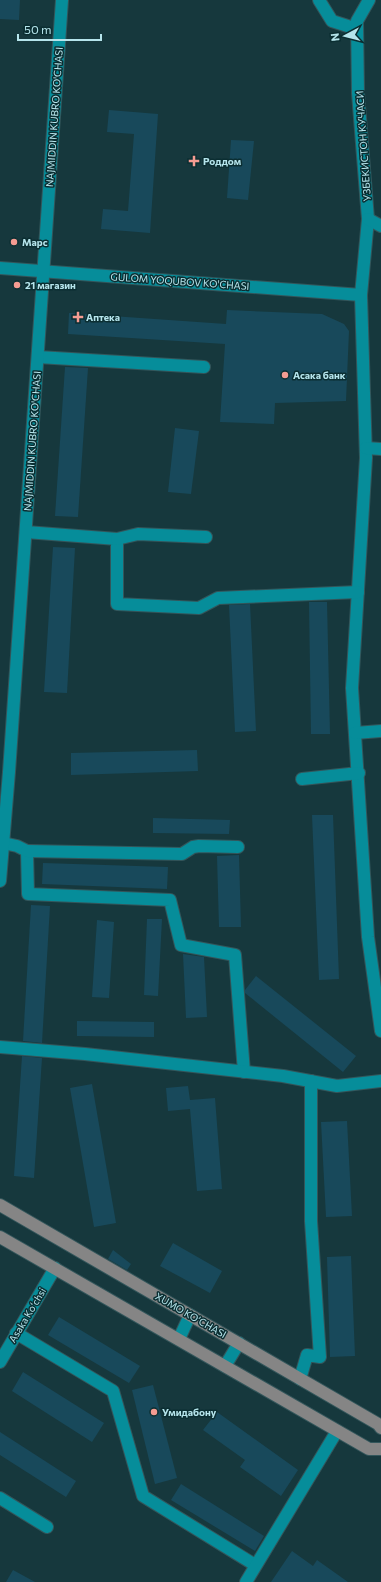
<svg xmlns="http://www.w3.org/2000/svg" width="381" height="1582" font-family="Commissioner,sans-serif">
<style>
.building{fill:#18495b}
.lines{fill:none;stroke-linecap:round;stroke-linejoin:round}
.minor-casing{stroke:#33565b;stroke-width:14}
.major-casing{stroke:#33565b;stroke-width:14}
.minor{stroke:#068d9a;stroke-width:12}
.major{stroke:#858585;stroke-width:12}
.poi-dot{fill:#f59c92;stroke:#0b2e32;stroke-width:1.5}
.labels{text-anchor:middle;stroke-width:3;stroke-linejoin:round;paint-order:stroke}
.street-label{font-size:10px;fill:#b6e5ec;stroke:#0b2e32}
.poi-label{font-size:10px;font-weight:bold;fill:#b6e5ec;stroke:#0b2e32;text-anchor:start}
</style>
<rect width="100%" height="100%" fill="#16383d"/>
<g class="building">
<polygon points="0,0 20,0 19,20 0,19"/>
<polygon points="109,110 158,114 150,233 101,229 103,209 128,211 134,134 107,132"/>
<polygon points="231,140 254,141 248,200 227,198"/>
<polygon points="227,310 322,314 344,324 349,331 346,401 275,403 274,424 220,422 225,344 68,334 69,313 226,324"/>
<polygon points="65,367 88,368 78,517 55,516"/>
<polygon points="175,428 199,431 191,494 168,492"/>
<polygon points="53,547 75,548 67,693 44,692"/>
<polygon points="309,602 327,602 330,734 311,734"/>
<polygon points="250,604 256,731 235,732 229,605"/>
<polygon points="197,750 198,771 71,775 71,753"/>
<polygon points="312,815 333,815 339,979 319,980"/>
<polygon points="153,818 230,820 229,834 153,833"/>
<polygon points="239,855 241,927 219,927 217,856"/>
<polygon points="43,863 168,867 167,889 42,884"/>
<polygon points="31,905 50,906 42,1043 23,1041"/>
<polygon points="147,919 162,919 158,996 144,995"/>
<polygon points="97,920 114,922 109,998 92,997"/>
<polygon points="183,954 204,957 207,1017 186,1018"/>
<polygon points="256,976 356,1056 343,1072 245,993 245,990"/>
<polygon points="77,1021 154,1022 154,1037 77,1036"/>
<polygon points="22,1056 42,1058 34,1178 14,1176"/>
<polygon points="92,1084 116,1223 94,1227 70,1088"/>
<polygon points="188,1086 190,1100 215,1098 222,1189 197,1191 190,1109 168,1111 166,1088"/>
<polygon points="347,1121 352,1216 326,1217 321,1122"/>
<polygon points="173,1243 222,1271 210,1293 160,1266"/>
<polygon points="113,1250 131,1264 127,1270 108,1259"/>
<polygon points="351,1256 355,1356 330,1357 327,1257"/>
<polygon points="59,1317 140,1366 129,1383 48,1335"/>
<polygon points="23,1372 104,1423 92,1442 12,1391"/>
<polygon points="153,1385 177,1478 155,1484 132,1390"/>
<polygon points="217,1412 298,1470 281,1496 240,1467 245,1460 203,1430"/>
<polygon points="0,1432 76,1481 66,1497 0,1455"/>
<polygon points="181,1484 264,1536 255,1551 171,1500"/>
<polygon points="292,1551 313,1566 317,1560 348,1582 271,1582"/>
<polygon points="13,1570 35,1582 6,1582"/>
</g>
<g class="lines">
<g class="minor-casing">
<g id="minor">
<polyline points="319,0 332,21 357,29"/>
<polyline points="369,0 357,21 358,93 368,219 361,295 366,458 352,688 368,937 381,1031"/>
<polyline points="368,219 381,226"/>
<polyline points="0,268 361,295"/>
<polyline points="38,357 204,367"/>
<polyline points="366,448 381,449"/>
<polyline points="26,532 117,539 117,604 199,608 218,598 358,592"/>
<polyline points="117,539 138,534 206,537"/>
<polyline points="355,733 381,731"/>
<polyline points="302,779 359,773"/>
<polyline points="3,843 17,846 27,851 28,894 170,900 181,945 235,955 244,1072"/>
<polyline points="27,851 182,854 193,847 199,846 238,847"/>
<polyline points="0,881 9,772 62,0"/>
<polyline points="0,1047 85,1054 283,1076 337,1086 381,1081"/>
<polyline points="16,1333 113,1391 143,1496 255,1565"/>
<polyline points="179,1339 190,1315"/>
<polyline points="0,1362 55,1268"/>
<polyline points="225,1366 239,1343"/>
<polyline points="300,1379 307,1355 320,1357 311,1221 311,1081"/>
<polyline points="0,1498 47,1527"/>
<polyline points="246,1582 337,1431"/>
</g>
</g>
<g class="major-casing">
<g id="major">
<polyline points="0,1205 378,1424 381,1428"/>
<polyline points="0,1237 369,1449 381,1449"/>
</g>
</g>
<use href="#minor" class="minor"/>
<use href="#major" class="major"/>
</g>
<g class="poi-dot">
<path d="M192 155h4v4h4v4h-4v4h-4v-4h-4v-4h4z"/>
<circle cx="14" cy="242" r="4"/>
<circle cx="17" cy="285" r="4"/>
<path d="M76 311h4v4h4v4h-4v4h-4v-4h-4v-4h4z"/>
<circle cx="285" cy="375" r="4"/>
<circle cx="154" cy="1412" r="4"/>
</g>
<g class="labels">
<g class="street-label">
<text transform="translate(54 117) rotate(-86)" y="4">NAJMIDDIN KUBRO KO'CHASI</text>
<text transform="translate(363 146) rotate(-94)" y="4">УЗБЕКИСТОН КУЧАСИ</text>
<text transform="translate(180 281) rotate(4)" y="4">GULOM YOQUBOV KO'CHASI</text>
<text transform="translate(32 441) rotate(-86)" y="4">NAJMIDDIN KUBRO KO'CHASI</text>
<text transform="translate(27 1315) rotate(-59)" y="4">Asaka Koʻchsi</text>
<text transform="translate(191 1315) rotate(30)" y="4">XUMO KO’CHASI</text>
</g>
<g class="poi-label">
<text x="203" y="165">Роддом</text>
<text x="22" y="246">Марс</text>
<text x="25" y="289">21 магазин</text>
<text x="86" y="321">Аптека</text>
<text x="293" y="379">Асака банк</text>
<text x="162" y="1416">Умидабону</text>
</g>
</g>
<g transform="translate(345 36) rotate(263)" stroke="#0b2e32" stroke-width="3" paint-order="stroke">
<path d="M0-3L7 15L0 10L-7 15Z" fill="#b6e5ec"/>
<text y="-6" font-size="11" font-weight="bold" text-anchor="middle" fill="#b6e5ec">N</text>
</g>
<path d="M18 34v6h83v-6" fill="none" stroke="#b6e5ec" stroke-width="2"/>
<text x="24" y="34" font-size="12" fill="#b6e5ec" stroke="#0b2e32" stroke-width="3" paint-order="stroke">50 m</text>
</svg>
